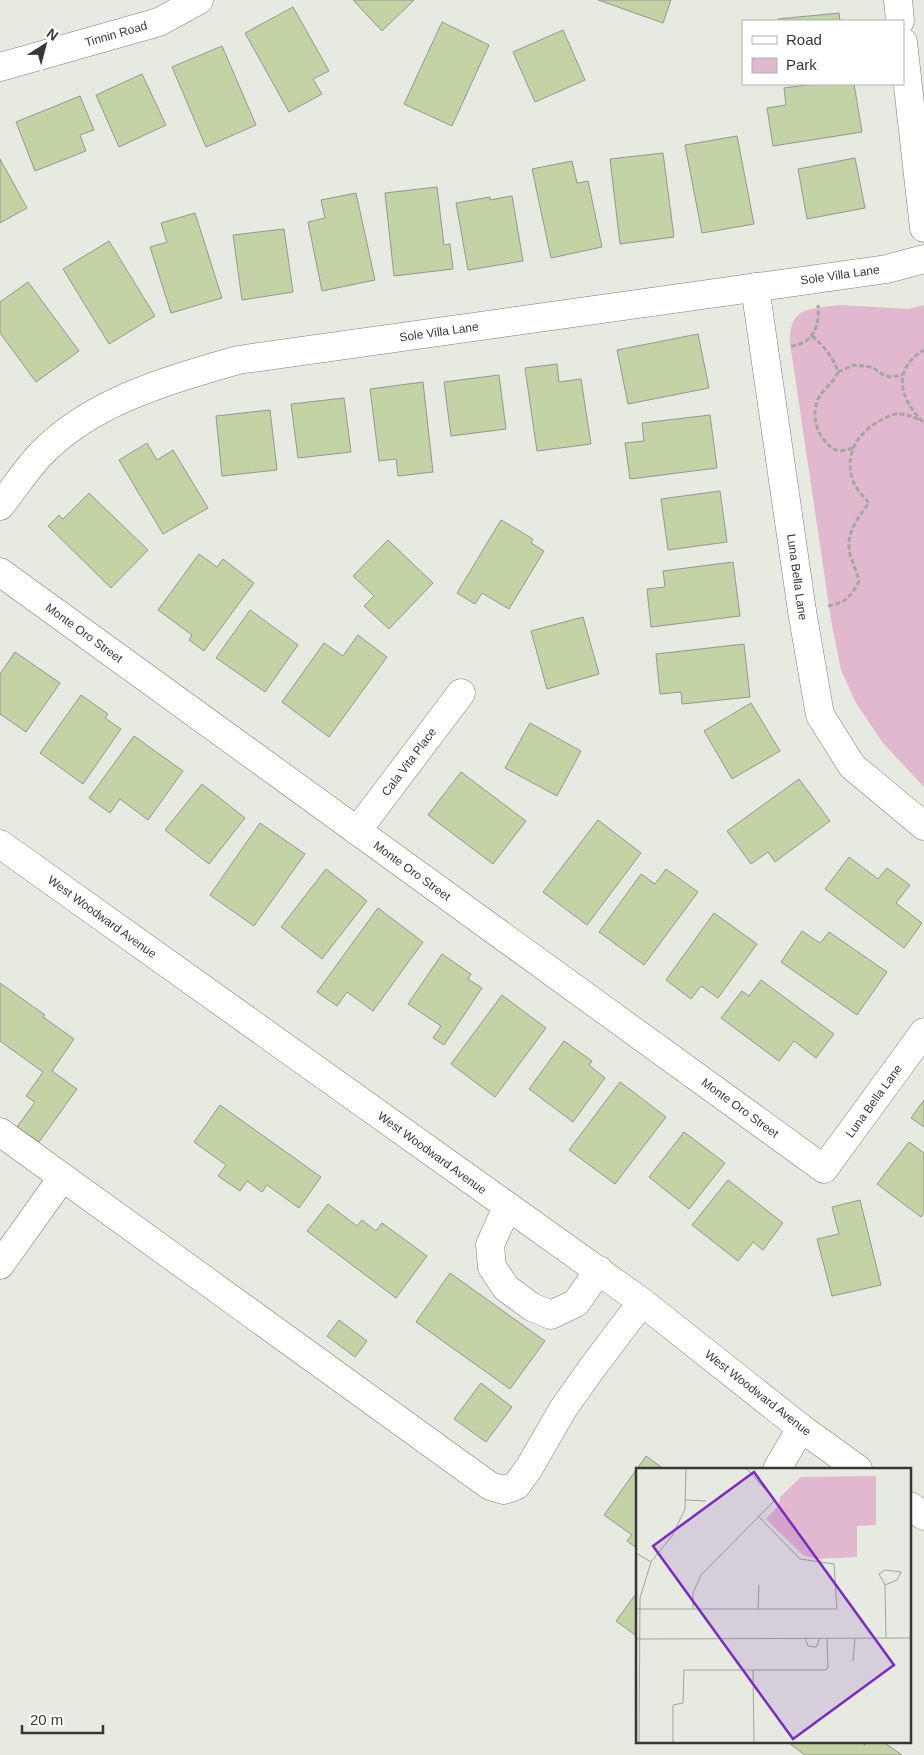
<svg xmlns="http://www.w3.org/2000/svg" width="924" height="1755" font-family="Arial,sans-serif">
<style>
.green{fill:#e2b8ce}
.building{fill:#c4d3a6;stroke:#94978f}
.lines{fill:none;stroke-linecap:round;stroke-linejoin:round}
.minor-casing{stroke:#7b7e76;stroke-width:29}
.path{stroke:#a4a69f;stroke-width:3;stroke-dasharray:5 2.5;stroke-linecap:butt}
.minor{stroke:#fff;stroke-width:28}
.labels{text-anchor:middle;stroke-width:4.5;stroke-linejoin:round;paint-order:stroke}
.street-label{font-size:12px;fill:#373835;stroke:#fff}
.inset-road{fill:none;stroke:#a1a39c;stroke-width:1}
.view{fill:#7b2cbf;fill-opacity:0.15;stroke:#7b2cbf;stroke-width:2.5}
.inset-edge{fill:none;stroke:#373835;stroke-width:2.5}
</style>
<rect width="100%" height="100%" fill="#e7eae1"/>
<path class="green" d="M840 305 908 309 924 305V787L883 743 856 703 841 670 832 626 790 343C789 306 810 309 840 305Z"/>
<g class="building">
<polygon points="353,0 414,0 382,31"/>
<polygon points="598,0 671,0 663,23"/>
<polygon points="293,7 329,71 313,79 322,94 289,112 245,33"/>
<polygon points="839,13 840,21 778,21 778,19"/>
<polygon points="442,22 489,45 452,126 404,104"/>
<polygon points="563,30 585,80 535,102 513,52"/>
<polygon points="222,46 256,125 206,147 172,67"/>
<polygon points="142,74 166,125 119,147 96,95"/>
<polygon points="814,84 854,84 862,132 773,146 767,108 786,105 784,88"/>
<polygon points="80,96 94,130 80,135 86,151 35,171 16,122"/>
<polygon points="737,136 754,224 702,233 685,145"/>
<polygon points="663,153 674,237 620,244 610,159"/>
<polygon points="855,158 865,208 807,219 798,169"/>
<polygon points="0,159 27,208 0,223"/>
<polygon points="572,161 577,183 588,181 602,247 551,258 532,169"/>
<polygon points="437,187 444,245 450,244 453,269 394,276 385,193"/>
<polygon points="356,193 375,280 322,291 308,222 325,218 321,200"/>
<polygon points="512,196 523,261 468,270 456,203 490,197 490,200"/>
<polygon points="195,213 222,298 171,313 150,247 167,242 161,223"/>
<polygon points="284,229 293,292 242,300 233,235"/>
<polygon points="109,241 155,316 109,344 63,269"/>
<polygon points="28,282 79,351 36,382 0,333 0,302"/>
<polygon points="698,334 709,388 628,404 617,350"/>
<polygon points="557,364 559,382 581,379 591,444 537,451 525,368"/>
<polygon points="499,375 506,429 451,436 444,382"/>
<polygon points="423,382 433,472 398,476 396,459 379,461 370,389"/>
<polygon points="344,398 351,452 298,458 291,404"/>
<polygon points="270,410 277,470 222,476 216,416"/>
<polygon points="710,415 717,468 630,479 625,443 644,441 642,423"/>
<polygon points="147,443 157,460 173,450 208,508 163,534 119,460"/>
<polygon points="720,491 727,542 668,550 661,499"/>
<polygon points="89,493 148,550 111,588 48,526 59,515 63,519"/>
<polygon points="501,520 533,539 531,543 544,551 509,609 482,593 475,604 457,593"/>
<polygon points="388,540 433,583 389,629 364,606 374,596 353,576"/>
<polygon points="199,554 217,567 223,559 254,583 204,651 189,640 192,635 158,610"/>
<polygon points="733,562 740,616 651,627 647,589 665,587 663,571"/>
<polygon points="250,610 298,645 265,692 216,658"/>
<polygon points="583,617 599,674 547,689 531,631"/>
<polygon points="358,635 387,657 329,737 282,702 324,643 343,656"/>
<polygon points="744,644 750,697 682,704 681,692 660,694 656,654"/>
<polygon points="15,652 60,683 26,732 0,714 0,674"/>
<polygon points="81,695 108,714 105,718 121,729 83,784 40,753"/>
<polygon points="751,703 780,751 732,779 704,731"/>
<polygon points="530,723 581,751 557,796 505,768"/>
<polygon points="134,736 183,771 148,820 120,799 110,813 89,798"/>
<polygon points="461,772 526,821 493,864 428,815"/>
<polygon points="799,779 830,821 775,862 768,852 751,864 727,831"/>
<polygon points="202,784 245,818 209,864 165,830"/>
<polygon points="598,820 641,853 587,925 543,892"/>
<polygon points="260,823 305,854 254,926 210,895"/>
<polygon points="849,857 878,879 887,868 910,885 896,903 922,923 904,948 825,889"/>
<polygon points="326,869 367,901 322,959 281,927"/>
<polygon points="666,869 698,892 644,965 599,932 641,874 655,884"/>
<polygon points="378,908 423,942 373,1011 347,992 337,1006 317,992"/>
<polygon points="714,913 757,944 718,998 701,986 691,999 666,980"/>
<polygon points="802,931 820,943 829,932 887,972 857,1015 781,962"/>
<polygon points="442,954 471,974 468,979 482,988 444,1045 433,1038 441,1026 408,1004"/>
<polygon points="761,980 834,1034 816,1058 794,1041 779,1061 721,1018 742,991 749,996"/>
<polygon points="0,983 45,1015 43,1017 74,1039 52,1071 77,1089 39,1142 17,1127 35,1102 26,1096 43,1072 0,1041"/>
<polygon points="502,995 546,1028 495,1097 451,1064"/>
<polygon points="564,1041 592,1061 589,1065 605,1078 573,1122 529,1089"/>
<polygon points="620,1082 666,1117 615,1184 569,1150"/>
<polygon points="924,1100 924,1127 911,1118"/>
<polygon points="220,1105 321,1177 299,1208 267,1185 262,1192 247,1181 240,1191 218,1176 226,1165 194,1142"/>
<polygon points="684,1132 725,1163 689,1209 649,1177"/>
<polygon points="909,1142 924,1153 924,1213 921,1217 877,1184"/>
<polygon points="728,1180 783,1223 763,1250 753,1242 738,1261 692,1225"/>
<polygon points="860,1200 881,1285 832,1296 817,1239 839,1234 832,1207"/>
<polygon points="328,1204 357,1226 362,1220 376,1231 382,1223 427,1256 396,1298 307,1231"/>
<polygon points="450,1273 545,1341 510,1389 416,1322"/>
<polygon points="339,1320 367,1341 355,1357 327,1336"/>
<polygon points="481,1383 512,1407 486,1442 454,1419"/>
<polygon points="646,1456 664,1469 638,1469 638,1549 627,1541 632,1535 604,1515"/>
<polygon points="638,1591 638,1637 616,1621"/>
<polygon points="786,1741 860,1741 865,1745 868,1741 882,1741 902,1755 805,1755"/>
</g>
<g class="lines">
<g class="minor-casing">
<g id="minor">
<polyline points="898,0 900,21"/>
<polyline points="903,42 924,228"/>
<polyline points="0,67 159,22 199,0"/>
<polyline points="755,287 802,611 820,715 852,766 924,826"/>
<path d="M0 506C13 490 25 471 40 455 91 401 169 380 238 360L887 269 924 259"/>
<polyline points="0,572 824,1169 924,1032"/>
<polyline points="357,831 461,693"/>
<polyline points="0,844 642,1302 801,1428 858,1469"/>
<polyline points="0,1132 490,1486 504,1490 516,1486 529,1468 563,1409 592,1368 642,1302"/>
<polyline points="507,1207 490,1245 492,1267 506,1288 532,1307 551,1315 576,1303 599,1270"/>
<polyline points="0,1265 62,1178"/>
<polyline points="777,1469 801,1428"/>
<polyline points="910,1506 924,1516"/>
</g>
</g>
<g class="path">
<path d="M812 336C824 346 833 357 838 372 834 382 827 386 821 394 811 408 814 429 825 441 835 453 839 452 853 448"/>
<path d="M791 346C814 344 820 324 818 305"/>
<polyline points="838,372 854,365 872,367 882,374 890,377 902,375"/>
<path d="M828 606C845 603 851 597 859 581 857 573 854 566 851 558 844 536 856 520 869 503 864 497 856 489 853 481 843 452 860 430 885 418 888 417 892 414 896 414 905 413 913 417 922 421 899 397 892 369 924 350"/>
</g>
<use href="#minor" class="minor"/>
</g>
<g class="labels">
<g class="street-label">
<text transform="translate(116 34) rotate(-16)" y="4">Tinnin Road</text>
<text transform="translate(840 275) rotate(-8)" y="4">Sole Villa Lane</text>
<text transform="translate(439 332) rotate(-8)" y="4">Sole Villa Lane</text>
<text transform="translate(797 577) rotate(82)" y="4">Luna Bella Lane</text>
<text transform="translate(84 633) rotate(36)" y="4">Monte Oro Street</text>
<text transform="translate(409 762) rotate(-53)" y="4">Cala Vita Place</text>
<text transform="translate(412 871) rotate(36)" y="4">Monte Oro Street</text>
<text transform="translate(102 917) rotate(36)" y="4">West Woodward Avenue</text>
<text transform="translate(874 1101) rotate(-54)" y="4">Luna Bella Lane</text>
<text transform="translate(740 1108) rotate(36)" y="4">Monte Oro Street</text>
<text transform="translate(432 1153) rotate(36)" y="4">West Woodward Avenue</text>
<text transform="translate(758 1393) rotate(38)" y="4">West Woodward Avenue</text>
</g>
</g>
<g transform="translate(636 1468)">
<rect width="275" height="275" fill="#e7eae1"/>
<path d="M240 8V57L221 58V89L180 91 167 87 130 51 143 37 144 29 165 9Z" fill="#e2b8ce"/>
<path class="inset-road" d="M49 32 70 33M0 85 15 94M249 117 261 112 265 104 249 102 243 106 249 117 250 170M0 141H201L198 96 164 91 123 49M57 141V125L65 107 139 32 110 0M122 141 123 117M169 170 172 178 180 179 184 170M1 171 275 170M217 193 219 171M117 202 118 275M3 275 4 130 15 94 36 68 49 41 50 0M37 275V237L47 235 48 202H189L192 200 191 170"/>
<path class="view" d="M118 4 258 197 157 271 17 78Z"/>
<rect width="275" height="275" class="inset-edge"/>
</g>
<rect x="742" y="20" width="162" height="65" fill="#ffffff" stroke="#afafae"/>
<rect x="752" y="36" width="25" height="8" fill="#ffffff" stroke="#afafae"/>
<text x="786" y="45" font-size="15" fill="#373835">Road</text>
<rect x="752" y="58" width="25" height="15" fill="#e2b8ce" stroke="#afafae"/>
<text x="786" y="70" font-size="15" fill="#373835">Park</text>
<g transform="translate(45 45) rotate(36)" stroke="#ffffff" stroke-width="4" paint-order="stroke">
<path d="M0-4L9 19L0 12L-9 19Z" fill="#373835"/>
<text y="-8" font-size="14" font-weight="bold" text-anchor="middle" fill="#373835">N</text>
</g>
<path d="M22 1725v8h81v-8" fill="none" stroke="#373835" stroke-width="2.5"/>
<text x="30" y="1725" font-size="15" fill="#373835" stroke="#ffffff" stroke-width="4" paint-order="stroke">20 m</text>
</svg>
